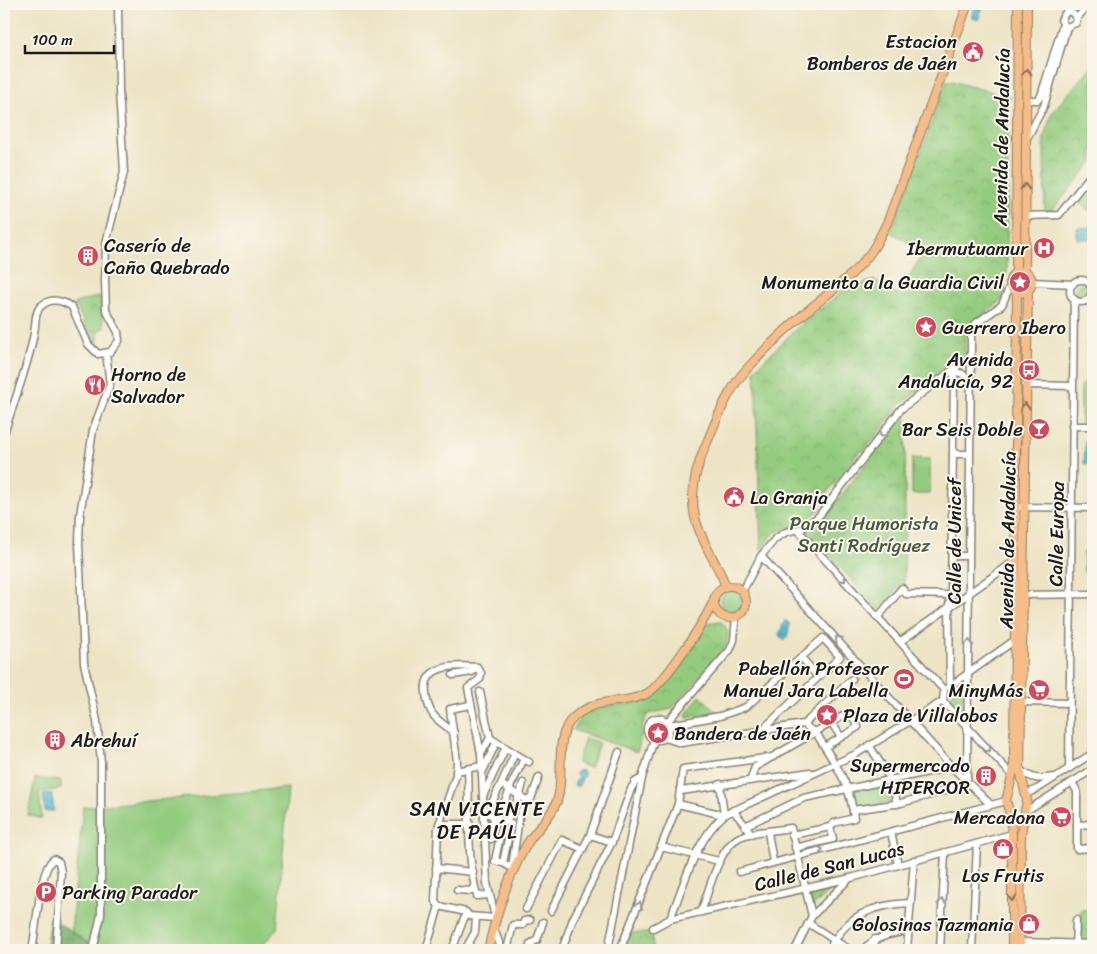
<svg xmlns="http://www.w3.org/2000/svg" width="1097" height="954" font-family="Sriracha,sans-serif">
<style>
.green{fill:#94cc7f;stroke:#58744e}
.forest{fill:url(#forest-crowns);stroke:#4a6645}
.park{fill:url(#park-crowns);stroke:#58744e}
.water{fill:url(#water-rules);stroke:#366a75}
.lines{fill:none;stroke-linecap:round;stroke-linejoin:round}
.minor-casing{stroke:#848070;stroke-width:9}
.major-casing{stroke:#848070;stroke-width:10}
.minor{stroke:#fff;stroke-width:6}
.major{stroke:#f7bd88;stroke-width:8}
.oneway{stroke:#8a6c52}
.oneway2{stroke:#999}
.labels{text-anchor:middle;stroke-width:4;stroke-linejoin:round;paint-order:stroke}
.poi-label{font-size:19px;fill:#1c1c1c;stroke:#fbf7ec;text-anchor:end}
.street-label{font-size:19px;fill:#1c1c1c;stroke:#fbf7ec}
.park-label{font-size:19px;fill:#465a3f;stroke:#fbf7ec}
.neighbourhood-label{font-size:20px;letter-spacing:1px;fill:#1c1c1c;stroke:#fbf7ec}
</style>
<defs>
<pattern id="forest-crowns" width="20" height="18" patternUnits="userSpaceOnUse" patternTransform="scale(1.25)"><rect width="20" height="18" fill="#77b06e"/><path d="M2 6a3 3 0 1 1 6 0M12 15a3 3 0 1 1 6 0" fill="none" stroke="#618e5a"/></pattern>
<pattern id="park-crowns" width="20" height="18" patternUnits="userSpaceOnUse" patternTransform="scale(1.25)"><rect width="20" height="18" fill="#94cc7f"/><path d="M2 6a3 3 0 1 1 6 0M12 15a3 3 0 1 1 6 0" fill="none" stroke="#7faf6d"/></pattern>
<pattern id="water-rules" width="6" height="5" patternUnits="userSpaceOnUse" patternTransform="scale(1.25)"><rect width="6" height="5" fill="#50b9ce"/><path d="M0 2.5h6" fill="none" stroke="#459eb0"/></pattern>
</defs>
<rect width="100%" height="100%" fill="#fbf7ec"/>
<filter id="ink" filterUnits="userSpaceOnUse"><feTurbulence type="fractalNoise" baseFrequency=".02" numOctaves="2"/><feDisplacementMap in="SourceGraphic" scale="10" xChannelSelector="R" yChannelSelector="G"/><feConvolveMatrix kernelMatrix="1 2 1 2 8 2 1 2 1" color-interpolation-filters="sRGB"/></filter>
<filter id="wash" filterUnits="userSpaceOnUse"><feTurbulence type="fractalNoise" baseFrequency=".0096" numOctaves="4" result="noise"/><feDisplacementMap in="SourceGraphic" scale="20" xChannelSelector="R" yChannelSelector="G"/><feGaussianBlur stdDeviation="1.12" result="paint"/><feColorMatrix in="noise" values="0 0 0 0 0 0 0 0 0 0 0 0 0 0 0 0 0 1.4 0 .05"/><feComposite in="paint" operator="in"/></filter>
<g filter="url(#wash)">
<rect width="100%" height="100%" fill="#ece4c4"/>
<g class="green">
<circle cx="1082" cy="291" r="7"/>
<polygon points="1081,384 1093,385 1093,423 1081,423"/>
<polygon points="912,458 930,459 930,494 912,494"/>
<circle cx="731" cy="602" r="11"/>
<polygon points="961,683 963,683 962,716 950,699 955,688 958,692 962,688"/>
<polygon points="585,738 599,743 590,768 577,763"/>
<polygon points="35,778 61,781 61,789 39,792 42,819 28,815"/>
<polygon points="886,785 892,791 894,802 854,808 851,793 853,790"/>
<polygon points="288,788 277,929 258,950 98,950 71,931 83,807"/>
<polygon points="837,884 812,907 810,890"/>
</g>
<polygon class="forest" points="50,917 98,950 45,950"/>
<g class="park">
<polygon points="1093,65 1093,161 1053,210 1045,211 1044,138 1051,114"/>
<polygon points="947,80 1011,97 1008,104 1007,273 1003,281 1006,291 1002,300 965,329 965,354 957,363 899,405 864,452 861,450 817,505 821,508 805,522 774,533 761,550 755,369 802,323 836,297 843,291 874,280 898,294 924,252 891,232"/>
<polygon points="1093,179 1093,214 1076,200"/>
<polygon points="100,296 104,328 98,330 98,348 93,343 75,303"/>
<polygon points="906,411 904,582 879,610 807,531 823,519 831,509"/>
<path d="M720 621C731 630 729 639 723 651L671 709 648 714C639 726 643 738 637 752L573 730C589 695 622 712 647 699 674 685 692 650 707 625L711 622Z"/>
<polygon points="700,696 718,713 687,718 686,714"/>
<polygon points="1081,910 1093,910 1093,948 1079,948"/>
<polygon points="631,933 652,933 653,950 622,950"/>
</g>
<g class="water">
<polygon points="976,4 983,7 978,20 971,17"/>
<polygon points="1093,227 1093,239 1077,239 1077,228"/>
<polygon points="1085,442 1093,442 1093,464 1084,464"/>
<polygon points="1084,552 1093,552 1093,571 1084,572"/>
<polygon points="785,620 790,624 787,638 783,640 779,635"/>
<polygon points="581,770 585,773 578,787 574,785 578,777 575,774 577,771"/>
<polygon points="52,794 54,811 45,812 43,795"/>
</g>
</g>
<g filter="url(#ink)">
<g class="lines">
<g class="minor-casing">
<g id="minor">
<polyline points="1066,27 1061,20 1066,12 1070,11 1077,18"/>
<polyline points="1067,27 1076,23 1077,18 1089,4"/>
<polyline points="1027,100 1038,100 1041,96 1063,24"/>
<polyline points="1027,138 1044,106 1067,27"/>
<polyline points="1025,216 1059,215 1093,172"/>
<circle cx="1081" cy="291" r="11"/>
<polyline points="1032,282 1073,284"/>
<polyline points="953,371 963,374 968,382"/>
<polyline points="1025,385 1072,386"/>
<polyline points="1072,426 1093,426"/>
<path d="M4 434C14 401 28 367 34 333 36 325 34 314 40 307 50 297 62 300 72 307L88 344 98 354 110 352 119 341 118 332 106 310 105 281 106 243 124 172 119 91 118 4"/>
<polyline points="953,454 969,454"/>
<polyline points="1020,507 1093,508"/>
<polyline points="798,530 944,690 943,701"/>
<polyline points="761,556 952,767 990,804"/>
<polyline points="952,556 968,556"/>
<polyline points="742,592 761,556 775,539 786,532 803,528 818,517 901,409 971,356 971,329 975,324 1002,305 1010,286"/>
<polyline points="1022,595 1093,594"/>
<polyline points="878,617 902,588 906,594 951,595"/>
<polyline points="901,641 1015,561"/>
<polyline points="802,658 818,677"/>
<polyline points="453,675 472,672 477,667"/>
<polyline points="949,687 1015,640"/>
<polyline points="950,687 949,605 951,595 954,376"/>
<polyline points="480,692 490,738 481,754"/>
<polyline points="943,701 1012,775"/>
<polyline points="1021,702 1068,703"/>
<circle cx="658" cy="729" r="11"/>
<polyline points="667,722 730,650 734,640 736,616"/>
<polyline points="831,722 841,737"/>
<polyline points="804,724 852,679"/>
<polyline points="669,725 720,716 746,707 823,638 840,657 763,729"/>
<path d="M815 731C834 764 849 778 854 818L834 823 830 827"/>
<path d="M454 733C448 727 439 722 434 716 429 710 427 702 426 694 422 664 455 665 477 667L481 673 480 679 468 688 481 754 487 883 496 921"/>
<polyline points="490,738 529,762"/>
<polyline points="665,738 681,743 804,724 813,732"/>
<polyline points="869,745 891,780"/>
<polyline points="514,755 501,784 526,800 531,799 539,777"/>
<path d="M468 769C470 811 466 855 477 896L489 895"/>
<polyline points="1069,769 1074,299"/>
<path d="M1020 770C1032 779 1038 780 1053 777"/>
<polyline points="456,771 482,766"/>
<polyline points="483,771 496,743"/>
<polyline points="751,779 755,767 850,712 858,727 825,747"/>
<polyline points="967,781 971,356"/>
<polyline points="1072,782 1077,791 1077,849 1093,848"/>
<polyline points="720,784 724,815"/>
<polyline points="509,789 524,759"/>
<polyline points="894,790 897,804"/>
<polyline points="681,791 810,772"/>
<polyline points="1026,794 1039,788 1093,753"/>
<polyline points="483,796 505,749"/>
<polyline points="678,804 724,815"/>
<polyline points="733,810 752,834"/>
<polyline points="853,810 901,803 969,784"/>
<polyline points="483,811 505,822"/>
<polyline points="1026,811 1093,769"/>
<polyline points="487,813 501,784"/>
<polyline points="497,818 510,790"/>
<polyline points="503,821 495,861 503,863"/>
<polyline points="506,822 520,795 523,783"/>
<polyline points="439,824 470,824"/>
<polyline points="511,824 503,863 512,868 519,817 526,800"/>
<polyline points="1077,825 1093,824"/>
<polyline points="745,826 804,798 952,767"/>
<polyline points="768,832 773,862"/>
<polyline points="891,832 898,865"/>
<polyline points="590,835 612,842"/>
<polyline points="792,835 830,827 833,839 795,848"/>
<polyline points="491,839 494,817"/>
<polyline points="661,847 719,861"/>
<polyline points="436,868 473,872"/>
<polyline points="739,872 1006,801"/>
<polyline points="457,890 471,891 474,887"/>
<polyline points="439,906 435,901 438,828 456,775 457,761 450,709 470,705"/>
<polyline points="439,906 466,912 469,916 495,918"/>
<polyline points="526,909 562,840 583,849"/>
<polyline points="551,911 590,835 619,752"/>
<path d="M701 912C709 891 719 846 740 837 755 830 775 831 791 828L812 916"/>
<path d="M670 919C685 883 694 842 724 815L856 754 943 701"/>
<polyline points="808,923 850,950"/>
<polyline points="653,928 670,919 851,878 1012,834"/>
<polyline points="494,929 502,950"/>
<polyline points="1020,942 1093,944"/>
<path d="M32 950C36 934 39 867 54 859L59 862 61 872 56 950"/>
<polyline points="93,950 101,915 101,762 97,721 84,663 79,543 80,515 93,430 110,384 106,353"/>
<polyline points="426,950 439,906"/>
<polyline points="452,950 466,913"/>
<polyline points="465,950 475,932 476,917"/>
<polyline points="507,950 513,925 523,925 524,921 530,920"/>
<polyline points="529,950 530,944 537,940 543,922"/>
<polyline points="562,950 573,919 612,842 631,789 635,782 642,778"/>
<polyline points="608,950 642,778 654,740"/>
<polyline points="620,950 678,804 683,769 773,757"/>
<polyline points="795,950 812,916 850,878"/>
<path d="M829 950C846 915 874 904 911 903"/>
<path d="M862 950C876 937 889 934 908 931"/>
<polyline points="874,950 875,939"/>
<polyline points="907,950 914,860"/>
<polyline points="940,950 945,853"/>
<polyline points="972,950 977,844"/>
<polyline points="1075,950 1076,920"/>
</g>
</g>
<g class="major-casing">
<g id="major">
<circle cx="1021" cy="282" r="11"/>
<polyline points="1016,271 1018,4"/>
<polyline points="1025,271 1027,4"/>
<path d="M726 586C717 563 701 542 695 517 689 491 697 464 708 440 718 416 728 390 746 370 766 348 789 326 812 307 832 291 852 276 868 256 876 246 881 234 887 223L968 4"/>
<circle cx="730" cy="602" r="16"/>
<path d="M488 950C496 914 508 876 527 844 536 829 551 818 557 801 566 775 552 737 574 717 600 695 622 706 646 694 664 685 706 619 714 600"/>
<polyline points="1012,950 1012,834 1010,814 1006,801 1014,768 1017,293"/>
<polyline points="1020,950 1021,834 1027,800 1020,770 1028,291"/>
</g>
</g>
<use href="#minor" class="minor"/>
<use href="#major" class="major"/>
</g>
<defs><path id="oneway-chevron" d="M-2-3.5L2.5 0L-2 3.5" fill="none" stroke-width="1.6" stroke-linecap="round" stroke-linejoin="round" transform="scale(1.25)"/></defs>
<g class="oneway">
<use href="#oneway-chevron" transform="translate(1027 72) rotate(-90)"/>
<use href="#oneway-chevron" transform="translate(1025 187) rotate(-89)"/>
<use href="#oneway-chevron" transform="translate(1025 406) rotate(-89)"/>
<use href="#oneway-chevron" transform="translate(1012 898) rotate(91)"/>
</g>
<g class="oneway2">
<use href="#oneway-chevron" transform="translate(882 434) rotate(128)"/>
<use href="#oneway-chevron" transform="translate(843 579) rotate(47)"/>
<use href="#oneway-chevron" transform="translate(838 639) rotate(-133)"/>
<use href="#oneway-chevron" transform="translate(969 643) rotate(-90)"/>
<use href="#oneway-chevron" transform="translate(988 749) rotate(47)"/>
<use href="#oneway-chevron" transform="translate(820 850) rotate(-15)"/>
<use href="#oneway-chevron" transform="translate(942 902) rotate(-87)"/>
<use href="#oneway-chevron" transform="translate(639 905) rotate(-69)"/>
</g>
</g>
<defs>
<g id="civic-disc" transform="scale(1.125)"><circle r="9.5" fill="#d1495b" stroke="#fbf7ec"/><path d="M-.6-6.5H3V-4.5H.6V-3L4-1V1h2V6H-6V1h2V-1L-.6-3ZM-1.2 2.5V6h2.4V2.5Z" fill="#fff"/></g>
<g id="hospital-disc" transform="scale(1.125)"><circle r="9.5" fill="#d1495b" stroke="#fbf7ec"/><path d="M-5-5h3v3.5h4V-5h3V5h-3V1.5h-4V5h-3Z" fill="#fff"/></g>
<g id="building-disc" transform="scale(1.125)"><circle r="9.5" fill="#d1495b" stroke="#fbf7ec"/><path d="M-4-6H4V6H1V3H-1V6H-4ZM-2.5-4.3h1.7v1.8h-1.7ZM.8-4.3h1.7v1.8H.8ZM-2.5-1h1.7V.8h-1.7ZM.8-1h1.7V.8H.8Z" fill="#fff"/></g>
<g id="sight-disc" transform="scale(1.125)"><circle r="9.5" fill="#d1495b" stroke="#fbf7ec"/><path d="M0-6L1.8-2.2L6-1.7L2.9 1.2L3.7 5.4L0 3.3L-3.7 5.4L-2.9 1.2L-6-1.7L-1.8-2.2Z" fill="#fff"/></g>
<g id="bus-disc" transform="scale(1.125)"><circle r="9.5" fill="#d1495b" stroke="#fbf7ec"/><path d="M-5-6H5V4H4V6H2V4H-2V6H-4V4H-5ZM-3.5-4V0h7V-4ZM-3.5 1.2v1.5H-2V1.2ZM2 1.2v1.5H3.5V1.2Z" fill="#fff"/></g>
<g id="restaurant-disc" transform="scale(1.125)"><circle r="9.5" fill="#d1495b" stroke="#fbf7ec"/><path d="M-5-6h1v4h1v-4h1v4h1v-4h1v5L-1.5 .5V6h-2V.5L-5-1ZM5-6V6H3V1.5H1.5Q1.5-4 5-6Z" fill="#fff"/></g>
<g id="bar-disc" transform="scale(1.125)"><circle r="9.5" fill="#d1495b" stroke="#fbf7ec"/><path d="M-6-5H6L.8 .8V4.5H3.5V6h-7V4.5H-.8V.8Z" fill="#fff"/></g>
<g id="stadium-disc" transform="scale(1.125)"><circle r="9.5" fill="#d1495b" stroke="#fbf7ec"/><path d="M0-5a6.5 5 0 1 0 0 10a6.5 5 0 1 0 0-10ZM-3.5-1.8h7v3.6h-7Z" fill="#fff"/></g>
<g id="supermarket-disc" transform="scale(1.125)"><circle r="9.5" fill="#d1495b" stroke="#fbf7ec"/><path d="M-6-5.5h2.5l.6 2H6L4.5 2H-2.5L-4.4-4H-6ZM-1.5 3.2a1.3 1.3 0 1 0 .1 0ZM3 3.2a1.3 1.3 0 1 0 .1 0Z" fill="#fff"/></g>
<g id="shop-disc" transform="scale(1.125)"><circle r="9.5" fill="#d1495b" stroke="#fbf7ec"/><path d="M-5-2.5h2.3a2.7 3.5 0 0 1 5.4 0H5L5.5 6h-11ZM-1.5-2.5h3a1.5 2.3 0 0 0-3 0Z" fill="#fff"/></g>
<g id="parking-disc" transform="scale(1.125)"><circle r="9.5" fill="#d1495b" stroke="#fbf7ec"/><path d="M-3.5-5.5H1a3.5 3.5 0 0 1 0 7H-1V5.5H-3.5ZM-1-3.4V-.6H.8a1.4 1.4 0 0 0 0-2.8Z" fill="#fff"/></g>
</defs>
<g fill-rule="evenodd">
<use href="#civic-disc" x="973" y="52"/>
<use href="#hospital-disc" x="1044" y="248"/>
<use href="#building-disc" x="88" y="256"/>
<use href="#sight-disc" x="1020" y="282"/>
<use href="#sight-disc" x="926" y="327"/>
<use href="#bus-disc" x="1029" y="370"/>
<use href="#restaurant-disc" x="95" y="385"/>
<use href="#bar-disc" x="1039" y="429"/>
<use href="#civic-disc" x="734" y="497"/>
<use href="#stadium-disc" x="904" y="679"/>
<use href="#supermarket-disc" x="1039" y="690"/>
<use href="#sight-disc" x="827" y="715"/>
<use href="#sight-disc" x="658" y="733"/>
<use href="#building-disc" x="55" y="740"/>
<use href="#building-disc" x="986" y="776"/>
<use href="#supermarket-disc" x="1061" y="817"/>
<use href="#shop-disc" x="1003" y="849"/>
<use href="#parking-disc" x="46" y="892"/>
<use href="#shop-disc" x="1029" y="924"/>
</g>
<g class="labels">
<g class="poi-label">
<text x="957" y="48">Estacion<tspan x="957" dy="22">Bomberos de Jaén</tspan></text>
<text x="104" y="252" text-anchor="start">Caserío de<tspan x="104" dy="22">Caño Quebrado</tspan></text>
<text x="1028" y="255">Ibermutuamur</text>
<text x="1004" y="289">Monumento a la Guardia Civil</text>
<text x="942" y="334" text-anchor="start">Guerrero Ibero</text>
<text x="1013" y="366">Avenida<tspan x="1013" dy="22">Andalucía, 92</tspan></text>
<text x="111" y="381" text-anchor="start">Horno de<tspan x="111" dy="22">Salvador</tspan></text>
<text x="1023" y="436">Bar Seis Doble</text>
<text x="750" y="504" text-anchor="start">La Granja</text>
<text x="888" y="675">Pabellón Profesor<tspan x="888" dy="22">Manuel Jara Labella</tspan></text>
<text x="1023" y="697">MinyMás</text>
<text x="843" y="722" text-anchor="start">Plaza de Villalobos</text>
<text x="674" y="740" text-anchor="start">Bandera de Jaén</text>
<text x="71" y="747" text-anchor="start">Abrehuí</text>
<text x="970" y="772">Supermercado<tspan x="970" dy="22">HIPERCOR</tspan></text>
<text x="1045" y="824">Mercadona</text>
<text x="1003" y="882" text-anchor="middle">Los Frutis</text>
<text x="62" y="899" text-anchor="start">Parking Parador</text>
<text x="1013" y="931">Golosinas Tazmania</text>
</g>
<g class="street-label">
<text transform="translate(1001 137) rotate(-89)" y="7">Avenida de Andalucía</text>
<text transform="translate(1056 534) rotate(-89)" y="7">Calle Europa</text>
<text transform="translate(1007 540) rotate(-89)" y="7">Avenida de Andalucía</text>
<text transform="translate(954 541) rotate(-90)" y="7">Calle de Unicef</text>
<text transform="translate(829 866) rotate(-14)" y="7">Calle de San Lucas</text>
</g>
<g class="park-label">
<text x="864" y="530">Parque Humorista<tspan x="864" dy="22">Santi Rodríguez</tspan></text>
</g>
<g class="neighbourhood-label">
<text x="477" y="816">SAN VICENTE<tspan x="477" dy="23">DE PAÚL</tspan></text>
</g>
</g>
<rect width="1097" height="954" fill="none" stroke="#fbf7ec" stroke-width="20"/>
<path d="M25 45v8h89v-8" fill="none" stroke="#1c1c1c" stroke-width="2.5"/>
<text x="32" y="45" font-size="15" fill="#1c1c1c" stroke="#fbf7ec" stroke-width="4" paint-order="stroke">100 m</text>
</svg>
